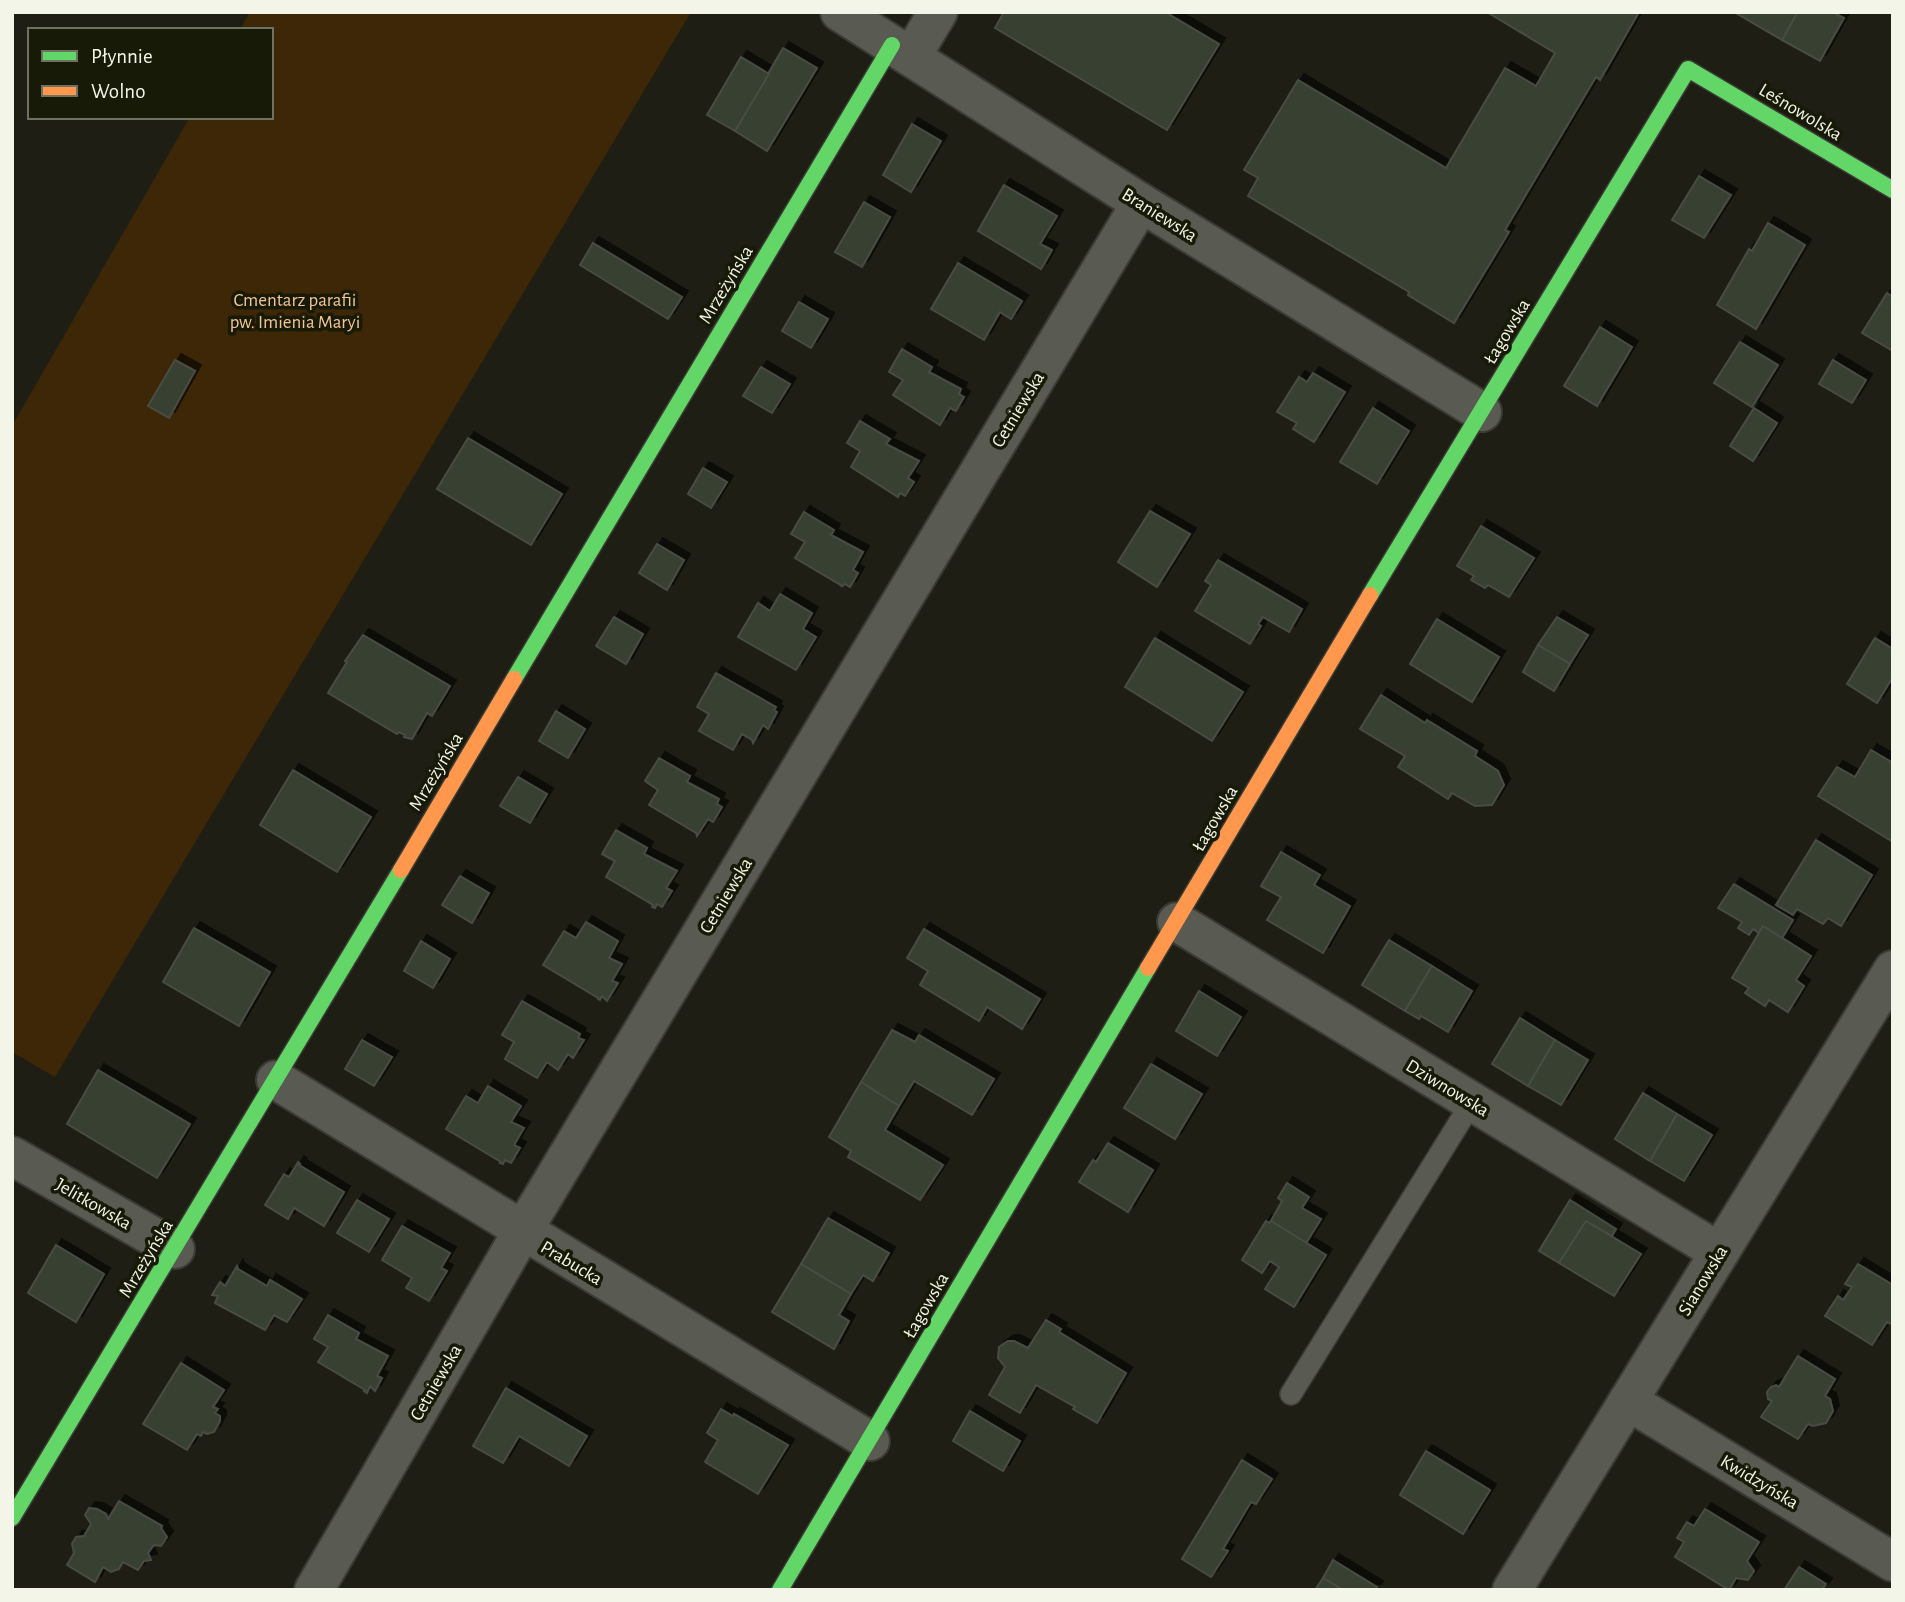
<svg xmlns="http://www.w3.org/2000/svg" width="1905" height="1602" font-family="'Alegreya Sans',sans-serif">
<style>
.green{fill:#3d2707}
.building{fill:#383f30;stroke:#494c44;stroke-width:2;filter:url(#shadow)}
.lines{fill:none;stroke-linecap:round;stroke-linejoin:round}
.lane-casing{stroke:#3a3b33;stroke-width:24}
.street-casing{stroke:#3a3b33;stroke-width:42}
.fast-casing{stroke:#3a3b33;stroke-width:19}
.slow-casing{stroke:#3a3b33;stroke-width:19}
.lane{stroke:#595a51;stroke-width:21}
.street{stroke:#595a51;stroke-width:38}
.fast{stroke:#63d668;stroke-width:16}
.slow{stroke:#ff974d;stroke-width:16}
.labels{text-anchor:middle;stroke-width:7;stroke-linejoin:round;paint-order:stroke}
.street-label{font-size:19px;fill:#f2f5e8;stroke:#171a06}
.park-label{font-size:19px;fill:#f5c591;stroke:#171a06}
</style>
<defs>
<filter id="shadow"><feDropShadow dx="6" dy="-6" stdDeviation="0" flood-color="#0009"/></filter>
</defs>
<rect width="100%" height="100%" fill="#1e1e14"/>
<polygon class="green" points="250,12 691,12 55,1077 12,1052 12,426 190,117 271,117 271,30 240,30"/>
<g class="building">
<polygon points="1004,12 1165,12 1219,44 1167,130 995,28"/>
<polygon points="1487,12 1639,12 1600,80 1596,77 1505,230 1509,232 1454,323 1408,295 1409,292 1248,196 1258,178 1244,170 1298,80 1446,168 1505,68 1536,86 1555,53"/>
<polygon points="1734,12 1798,12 1782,40"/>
<polygon points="1798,12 1832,12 1844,18 1820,61 1782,40"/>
<polygon points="783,48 817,68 767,151 735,131"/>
<polygon points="741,57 769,74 735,131 707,115"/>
<polygon points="912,124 941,141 911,192 883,175"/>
<polygon points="1699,176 1731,195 1704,238 1672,220"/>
<polygon points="1004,185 1057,216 1040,244 1052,250 1041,269 978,231"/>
<polygon points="864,202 890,217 862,267 835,252"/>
<polygon points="1768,223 1805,245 1756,329 1717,305 1749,249 1752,251"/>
<polygon points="593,243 682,297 668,319 580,265"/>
<polygon points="958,263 1022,301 1011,319 1000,312 984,340 931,309"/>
<polygon points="1887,293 1893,297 1893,351 1862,333"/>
<polygon points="799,302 828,319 811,348 782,331"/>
<polygon points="1600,327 1632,347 1597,406 1564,386"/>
<polygon points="1740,342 1778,365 1752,407 1714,383"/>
<polygon points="902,349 932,367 929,372 961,389 959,394 964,397 956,411 950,408 940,425 893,395 903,380 889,372"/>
<polygon points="175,360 195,371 169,418 148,406"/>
<polygon points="1833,360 1866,380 1852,403 1819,384"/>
<polygon points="761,367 790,384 772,413 743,396"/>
<polygon points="1313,373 1345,392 1314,442 1293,429 1297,423 1277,412 1299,377 1307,382"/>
<polygon points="1373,408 1409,431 1377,484 1340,462"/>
<polygon points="1754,408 1777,423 1753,461 1730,446"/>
<polygon points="860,421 890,439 886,444 919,461 908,478 914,482 905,496 900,493 898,497 851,467 860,451 847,443"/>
<polygon points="468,438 562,494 531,545 437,489"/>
<polygon points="703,468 727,482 711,508 688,494"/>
<polygon points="1150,511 1190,534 1157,587 1118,562"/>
<polygon points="804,512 834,530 831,535 863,552 853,570 858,573 850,587 845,584 841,587 842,586 795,558 805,542 791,534"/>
<polygon points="1481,526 1534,558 1509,597 1488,585 1485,588 1471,580 1474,576 1457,566"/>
<polygon points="657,544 684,560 667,590 639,573"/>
<polygon points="1218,560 1302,609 1289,632 1263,617 1258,624 1261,626 1250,644 1195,611 1211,585 1205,581"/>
<polygon points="780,594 812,613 803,629 816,637 796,670 738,637 758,603 770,611"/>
<polygon points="614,617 643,634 626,664 596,646"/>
<polygon points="1557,617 1588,635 1570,664 1538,645"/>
<polygon points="1437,619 1499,657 1472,702 1410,664"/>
<polygon points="363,635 450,686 432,716 427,713 412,739 404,737 405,735 399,732 397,734 328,693 347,662 345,661"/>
<polygon points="1155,638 1243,692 1212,741 1125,687"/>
<polygon points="1875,638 1893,649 1893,682 1891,680 1877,703 1847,684"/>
<polygon points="1538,645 1570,664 1554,691 1523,672"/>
<polygon points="716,673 776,707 774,710 777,712 768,729 763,725 753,743 752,740 742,734 733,750 699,731 709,714 697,707"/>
<polygon points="1381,695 1425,723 1427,720 1477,751 1475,756 1498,771 1504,785 1492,805 1475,806 1452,793 1448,799 1398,767 1405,756 1360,729"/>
<polygon points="556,711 585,729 568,758 539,741"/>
<polygon points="1871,750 1893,763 1893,842 1818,796 1837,767 1855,777"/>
<polygon points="659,758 690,776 687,782 719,799 717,804 722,807 713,822 708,819 697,836 696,833 649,805 658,790 645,781"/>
<polygon points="293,770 371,817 337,872 260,825"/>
<polygon points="518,777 547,794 530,823 500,806"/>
<polygon points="616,830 647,848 644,854 677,871 666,888 672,891 662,907 657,904 655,908 652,907 653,905 606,877 615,861 602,854"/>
<polygon points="1816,840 1872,875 1841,926 1828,918 1823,924 1797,909 1793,915 1776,905"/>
<polygon points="1281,852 1320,875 1314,885 1350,906 1323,953 1267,920 1281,897 1261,886"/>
<polygon points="460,876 489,893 472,923 442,905"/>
<polygon points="1734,884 1793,920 1782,938 1763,926 1759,933 1753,929 1749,935 1738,928 1742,922 1718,908"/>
<polygon points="586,922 618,941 609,958 622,964 612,981 618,983 607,1001 602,996 600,1000 598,999 598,998 543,965 564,931 576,938"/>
<polygon points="1763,926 1811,956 1796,980 1804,986 1788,1012 1769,1000 1765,1006 1745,993 1749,988 1732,978"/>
<polygon points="194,928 270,972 239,1026 163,982"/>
<polygon points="924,929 1040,999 1022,1029 987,1007 979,1021 920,985 928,971 907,958"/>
<polygon points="1389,940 1432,966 1405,1011 1362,985"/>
<polygon points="421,941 450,959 433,988 404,971"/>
<polygon points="1432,966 1472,991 1448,1032 1421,1016 1419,1019 1405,1011"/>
<polygon points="1199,991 1241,1017 1217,1056 1176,1031"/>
<polygon points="522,1001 580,1034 578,1038 584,1040 573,1058 568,1054 558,1070 547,1062 537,1078 505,1059 514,1042 502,1035"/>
<polygon points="1520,1018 1555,1040 1528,1086 1492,1064"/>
<polygon points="892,1030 915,1042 919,1035 994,1079 972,1115 914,1081 899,1106 861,1082"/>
<polygon points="362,1040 392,1057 374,1086 345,1069"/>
<polygon points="1555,1040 1588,1060 1561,1105 1528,1086"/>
<polygon points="1151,1064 1202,1094 1175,1139 1124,1108"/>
<polygon points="98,1070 190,1124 157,1178 67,1124"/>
<polygon points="861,1082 899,1106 885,1130 943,1165 920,1200 848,1157 851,1151 829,1137"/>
<polygon points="488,1086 521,1106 511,1122 524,1128 514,1145 520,1148 511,1163 505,1160 503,1164 500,1163 501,1162 446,1129 466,1096 478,1103"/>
<polygon points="1643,1093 1677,1114 1650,1161 1615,1139"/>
<polygon points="1677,1114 1712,1135 1684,1181 1650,1161"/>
<polygon points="1108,1143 1153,1170 1128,1212 1079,1182 1093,1160 1096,1162"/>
<polygon points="298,1162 300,1164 299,1165 344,1192 324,1226 294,1208 288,1219 265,1205 284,1174 289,1177"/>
<polygon points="1287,1183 1309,1197 1302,1208 1321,1219 1306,1243 1271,1221 1282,1201 1278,1198"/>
<polygon points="357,1200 389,1219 369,1252 337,1233"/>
<polygon points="1570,1200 1616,1229 1612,1236 1586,1221 1559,1263 1539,1251"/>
<polygon points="828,1218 889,1253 873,1281 863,1275 851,1294 801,1264"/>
<polygon points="1266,1221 1269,1223 1271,1221 1326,1255 1294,1307 1265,1289 1279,1267 1270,1261 1262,1273 1242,1260"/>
<polygon points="1586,1221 1641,1254 1614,1296 1559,1263"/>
<polygon points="402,1226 450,1253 441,1268 447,1271 429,1301 406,1288 412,1278 382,1260"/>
<polygon points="56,1245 104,1274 76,1322 28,1293"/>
<polygon points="801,1264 851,1294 839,1315 849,1321 834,1349 772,1312"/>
<polygon points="1858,1264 1893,1285 1893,1325 1887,1322 1872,1345 1825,1316 1838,1296 1843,1300 1852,1287 1845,1284"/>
<polygon points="237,1266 238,1269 267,1286 270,1280 302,1299 287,1322 274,1315 265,1330 215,1303 218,1296 212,1295 220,1282 225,1286"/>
<polygon points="328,1315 359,1333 356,1339 388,1356 377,1376 382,1378 375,1391 370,1386 367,1393 364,1391 365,1390 318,1362 328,1347 314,1339"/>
<polygon points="1046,1320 1061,1329 1059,1332 1126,1373 1097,1423 1073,1409 1075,1407 1036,1385 1020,1413 989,1395 1005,1367 998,1358 999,1347 1008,1341 1014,1341 1028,1348"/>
<polygon points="1798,1356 1835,1379 1825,1396 1830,1399 1833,1411 1826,1423 1813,1426 1808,1424 1798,1439 1761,1417 1772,1401 1768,1399 1767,1392 1771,1387 1776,1385 1779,1387"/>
<polygon points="181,1363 224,1390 213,1407 218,1409 215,1413 220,1416 220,1421 214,1432 207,1434 203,1432 201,1436 197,1434 187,1450 143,1424"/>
<polygon points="506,1388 587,1436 569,1466 519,1436 503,1463 473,1446"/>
<polygon points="721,1409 733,1416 734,1414 788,1445 758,1494 705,1462 718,1440 707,1433"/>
<polygon points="970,1411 1020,1441 1003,1471 953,1441"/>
<polygon points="1426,1451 1490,1490 1463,1534 1400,1495"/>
<polygon points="1242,1460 1272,1479 1256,1504 1251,1502 1223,1549 1228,1551 1211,1577 1182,1559"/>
<polygon points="119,1501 162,1526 161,1528 167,1537 161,1546 154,1545 148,1553 151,1560 144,1561 138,1570 123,1562 119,1569 111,1572 103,1567 95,1582 67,1565 74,1553 72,1544 76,1537 84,1536 91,1524 85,1515 89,1508 97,1509 106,1514 108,1519"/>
<polygon points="1705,1509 1759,1542 1747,1561 1754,1571 1748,1580 1736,1578 1729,1590 1675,1557 1684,1542 1677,1538 1687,1522 1694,1526"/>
<polygon points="1333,1560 1377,1587 1375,1590 1343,1590 1323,1578"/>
<polygon points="1799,1567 1826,1584 1822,1590 1784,1590"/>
<polygon points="1323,1578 1343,1590 1315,1590"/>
</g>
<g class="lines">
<g class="lane-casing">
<polyline id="lane" points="1291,1394 1472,1102"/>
</g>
<g class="street-casing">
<g id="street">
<polyline points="840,12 1141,203 1482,412"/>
<polyline points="911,57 938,12"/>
<polyline points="1177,922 1719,1252"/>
<polyline points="276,1080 870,1441"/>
<polyline points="12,1156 175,1249"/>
<polyline points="1628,1401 1893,1562"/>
<polyline points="314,1590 522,1232 1141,203"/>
<polyline points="1512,1590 1893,970"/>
</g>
</g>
<g class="fast-casing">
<g id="fast">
<polyline points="1370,595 1688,69 1893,190"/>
<polyline points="514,679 892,45"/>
<polyline points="12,1518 401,870"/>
<polyline points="780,1590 1148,968"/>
</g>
</g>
<g class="slow-casing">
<g id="slow">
<polyline points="401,870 514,679"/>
<polyline points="1148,968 1370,595"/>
</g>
</g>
<use href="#lane" class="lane"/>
<use href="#street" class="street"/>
<use href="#fast" class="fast"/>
<use href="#slow" class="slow"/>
</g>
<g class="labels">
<g class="street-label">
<text transform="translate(1801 111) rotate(31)" y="7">Leśnowolska</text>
<text transform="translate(1160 214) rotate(32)" y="7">Braniewska</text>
<text transform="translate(725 284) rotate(-59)" y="7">Mrzeżyńska</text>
<text transform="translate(1506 331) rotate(-59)" y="7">Łagowska</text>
<text transform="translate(1017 409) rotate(-59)" y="7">Cetniewska</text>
<text transform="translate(435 771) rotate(-59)" y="7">Mrzeżyńska</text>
<text transform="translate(1214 818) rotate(-60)" y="7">Łagowska</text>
<text transform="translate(725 895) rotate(-59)" y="7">Cetniewska</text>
<text transform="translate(1448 1087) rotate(31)" y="7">Dziwnowska</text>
<text transform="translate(94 1203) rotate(30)" y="7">Jelitkowska</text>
<text transform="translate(145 1258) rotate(-59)" y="7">Mrzeżyńska</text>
<text transform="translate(572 1262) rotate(31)" y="7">Prabucka</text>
<text transform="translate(1702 1280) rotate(-59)" y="7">Sianowska</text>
<text transform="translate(925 1305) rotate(-60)" y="7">Łagowska</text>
<text transform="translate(435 1382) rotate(-60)" y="7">Cetniewska</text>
<text transform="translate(1760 1481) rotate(31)" y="7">Kwidzyńska</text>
</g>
<g class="park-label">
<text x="295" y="306">Cmentarz parafii<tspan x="295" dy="22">pw. Imienia Maryi</tspan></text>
</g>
</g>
<rect width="1905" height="1602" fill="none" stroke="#f2f5e8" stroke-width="28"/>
<rect x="28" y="28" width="245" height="91" fill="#171a06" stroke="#6f7260" stroke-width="2"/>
<rect x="42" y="51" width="35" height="10" fill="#63d668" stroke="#6f7260" stroke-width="2"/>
<text x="91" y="63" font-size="21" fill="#f2f5e8">Płynnie</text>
<rect x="42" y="86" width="35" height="10" fill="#ff974d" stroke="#6f7260" stroke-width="2"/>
<text x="91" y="98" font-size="21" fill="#f2f5e8">Wolno</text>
</svg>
